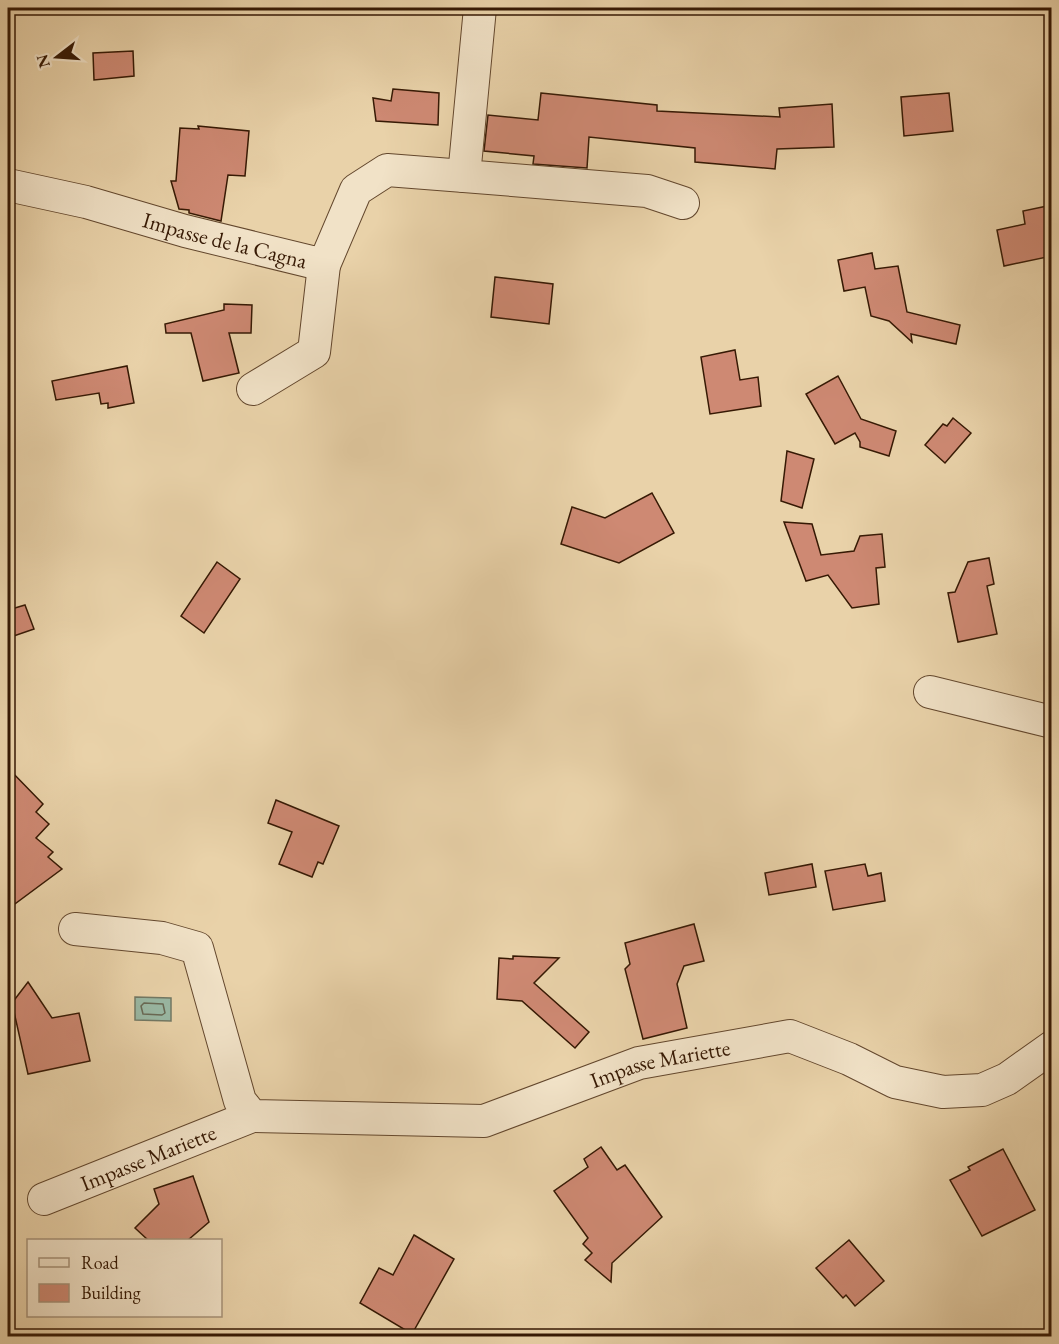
<svg xmlns="http://www.w3.org/2000/svg" width="1059" height="1344" font-family="'EB Garamond',serif">
<style>
.water{fill:#99b8a4;stroke:#717864;stroke-width:1.5}
.lines{fill:none;stroke-linecap:round;stroke-linejoin:round}
.shore{stroke:#686854;stroke-width:1.5}
.building{fill:#ce8973;stroke:#361904;stroke-width:1.5}
.minor-casing{stroke:#63472d;stroke-width:34}
.minor{stroke:#f1e2c7;stroke-width:32}
.labels{text-anchor:middle;stroke-width:6;stroke-linejoin:round;paint-order:stroke}
.street-label{font-size:22px;fill:#361904;stroke:#f1e2c7}
</style>
<rect width="100%" height="100%" fill="#e9d2a9"/>
<filter id="stains"><feTurbulence type="fractalNoise" baseFrequency=".00333" numOctaves="4"/><feColorMatrix values="0 0 0 0 .2 0 0 0 0 .09 0 0 0 0 .02 0 0 0 .5 -.17"/></filter>
<radialGradient id="worn" r=".72"><stop offset=".6" stop-color="#630" stop-opacity="0"/><stop offset="1" stop-color="#630" stop-opacity=".3"/></radialGradient>
<polygon class="water" points="135,997 171,998 171,1021 135,1020"/>
<g class="lines">
<polygon class="shore" points="144,1003 163,1004 165,1013 162,1015 143,1014 141,1006"/>
</g>
<g class="building">
<polygon points="133,51 134,76 94,80 93,53"/>
<polygon points="393,89 439,93 438,125 376,121 373,98 391,101"/>
<polygon points="541,93 657,105 657,111 780,117 779,108 832,104 834,147 777,149 775,169 695,162 695,148 589,137 587,168 533,164 534,156 484,151 488,115 538,120"/>
<polygon points="949,93 953,131 904,136 901,97"/>
<polygon points="198,126 249,131 245,176 228,175 221,221 189,213 189,210 179,209 171,181 176,181 180,128 199,129"/>
<polygon points="1052,205 1052,256 1004,266 997,230 1025,224 1023,211"/>
<polygon points="872,253 875,269 898,266 907,312 960,325 956,344 911,334 912,342 889,321 871,316 865,287 844,291 838,260"/>
<polygon points="495,277 553,284 549,324 491,317"/>
<polygon points="224,304 252,305 251,333 229,333 239,373 203,381 191,333 166,333 165,324 224,310"/>
<polygon points="735,350 740,380 758,377 761,406 710,414 701,357"/>
<polygon points="127,366 134,403 108,408 108,403 101,404 99,393 56,400 52,381"/>
<polygon points="838,376 861,419 896,431 889,456 860,447 860,442 855,433 835,444 806,394"/>
<polygon points="953,418 971,433 945,463 925,445 943,424 947,426"/>
<polygon points="787,451 814,459 802,508 781,501"/>
<polygon points="652,493 674,533 619,563 561,544 572,507 605,518"/>
<polygon points="784,522 812,524 821,555 854,551 860,536 882,534 885,567 876,568 879,604 852,608 828,575 806,581"/>
<polygon points="989,558 994,584 987,586 997,634 958,642 948,593 955,592 968,562"/>
<polygon points="217,562 240,579 204,633 181,616"/>
<polygon points="25,605 34,629 8,638 8,610"/>
<polygon points="8,768 43,804 36,812 49,824 36,838 53,852 48,857 62,869 8,909"/>
<polygon points="276,800 339,826 323,864 318,862 312,877 279,864 292,832 268,823"/>
<polygon points="812,864 816,887 769,895 765,873"/>
<polygon points="865,864 868,876 881,873 885,901 833,910 825,871"/>
<polygon points="694,924 704,961 684,966 677,984 687,1028 643,1039 625,969 630,964 625,943"/>
<polygon points="513,956 559,958 534,983 589,1032 575,1048 522,1001 497,999 499,958 513,959"/>
<polygon points="28,982 52,1018 79,1013 90,1061 28,1074 12,1003"/>
<polygon points="601,1147 617,1170 625,1165 662,1217 612,1263 611,1282 585,1260 592,1253 583,1244 588,1238 554,1191 588,1167 584,1159"/>
<polygon points="1003,1149 1035,1210 982,1236 950,1180 970,1170 968,1167"/>
<polygon points="193,1176 209,1222 188,1240 148,1240 135,1228 159,1204 154,1189"/>
<polygon points="414,1235 454,1259 412,1334 360,1303 379,1268 393,1275"/>
<polygon points="849,1240 884,1281 855,1306 846,1295 843,1298 816,1268"/>
</g>
<g class="lines">
<g class="minor-casing">
<g id="minor">
<polyline points="480,8 464,176 647,191 683,203"/>
<path id="s1" d="M8 185 86 202 185 231 324 265 356 190 387 170 464 176"/>
<polyline points="253,389 314,352 324,265"/>
<polyline points="930,692 1052,722"/>
<path id="s2" d="M75 929 162 938 197 948 240 1101 252 1116 484 1121 639 1063 790 1036 849 1059 895 1082 943 1092 982 1090 1007 1079 1052 1047"/>
<path id="s3" d="M44 1199 252 1116"/>
</g>
</g>
<use href="#minor" class="minor"/>
</g>
<g class="labels">
<g class="street-label">
<text dy="8" stroke="none"><textPath href="#s1" startOffset="224">Impasse de la Cagna</textPath></text>
<text dy="8" stroke="none"><textPath href="#s2" startOffset="720">Impasse Mariette</textPath></text>
<text dy="8" stroke="none"><textPath href="#s3" startOffset="112">Impasse Mariette</textPath></text>
</g>
</g>
<rect width="1059" height="1344" fill="none" stroke="#e9d2a9" stroke-width="30"/>
<rect x="9" y="9" width="1041" height="1326" fill="none" stroke="#361904" stroke-width="3"/>
<rect x="15" y="15" width="1029" height="1314" fill="none" stroke="#361904" stroke-width="1.5"/>
<rect x="27" y="1239" width="195" height="78" fill="#f1e2c7" stroke="#a69279" stroke-width="1.5"/>
<rect x="39" y="1258" width="30" height="9" fill="#f1e2c7" stroke="#a69279" stroke-width="1.5"/>
<text x="81" y="1269" font-size="18" fill="#361904">Road</text>
<rect x="39" y="1284" width="30" height="18" fill="#ce8973" stroke="#a69279" stroke-width="1.5"/>
<text x="81" y="1299" font-size="18" fill="#361904">Building</text>
<g transform="translate(57 57) rotate(253)" stroke="#f1e2c7" stroke-width="4.5" paint-order="stroke">
<path d="M0-4.5L10 22L0 15L-10 22Z" fill="#361904"/>
<text y="-9" font-size="16" font-weight="bold" text-anchor="middle" fill="#361904">N</text>
</g>
<rect width="100%" height="100%" filter="url(#stains)"/>
<rect width="100%" height="100%" fill="url(#worn)"/>
</svg>
